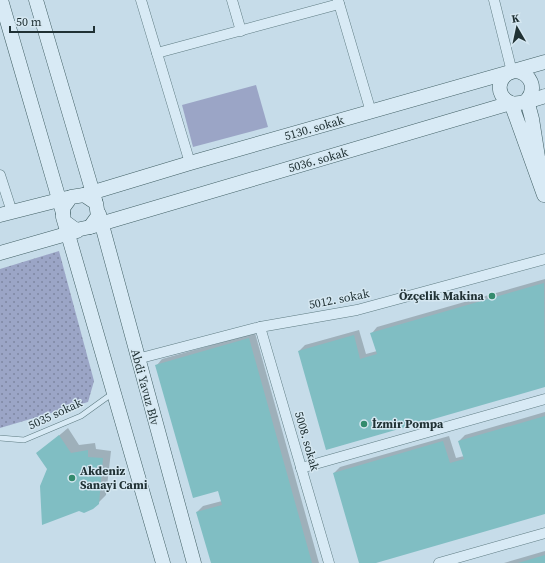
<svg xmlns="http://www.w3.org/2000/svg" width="545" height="563" font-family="'Source Serif 4',serif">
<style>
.grass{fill:url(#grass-dots)}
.pitch{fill:#9ba5c6}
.shadow{fill:#0003}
.building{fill:#80bec3}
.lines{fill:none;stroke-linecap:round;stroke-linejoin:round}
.lane-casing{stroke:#5e7b82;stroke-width:6}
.street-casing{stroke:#5e7b82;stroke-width:11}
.secondary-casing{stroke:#415f64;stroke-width:15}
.lane{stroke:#d8eaf5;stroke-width:5}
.street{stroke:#d8eaf5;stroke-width:10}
.secondary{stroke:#d8eaf5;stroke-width:14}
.poi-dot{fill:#348b6d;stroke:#d5e7f1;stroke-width:1.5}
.labels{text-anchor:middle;stroke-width:3;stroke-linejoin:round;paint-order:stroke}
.street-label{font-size:12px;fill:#203134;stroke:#d5e7f1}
.poi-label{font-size:12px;font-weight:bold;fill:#203134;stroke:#d5e7f1;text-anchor:start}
</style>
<defs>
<pattern id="grass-dots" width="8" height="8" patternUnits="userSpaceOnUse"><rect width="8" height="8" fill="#9ba5c6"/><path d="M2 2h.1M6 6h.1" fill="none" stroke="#7e87a2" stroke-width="1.8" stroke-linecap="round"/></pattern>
</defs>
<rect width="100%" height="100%" fill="#c6dce9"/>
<polygon class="grass" points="59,251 94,381 88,402 0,428 0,269"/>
<polygon class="pitch" points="256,85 268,127 193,147 182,105"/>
<g class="shadow">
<polygon points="545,279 545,386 327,449 299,351 305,345 359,330 366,354 377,351 372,333 377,327"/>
<polygon points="255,333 319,563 212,563 197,512 203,506 222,501 219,490 157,365 162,359"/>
<polygon points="545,412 545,513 372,563 360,563 334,473 340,467 449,436 456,458 464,456 459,441 465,435"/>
<polygon points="68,428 79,445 95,443 96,449 111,451 106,495 93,508 48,469 37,454"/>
<polygon points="545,551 545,563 504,563"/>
</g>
<g class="building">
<polygon points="544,283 545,387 326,450 298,351 354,335 360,359 377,354 370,333"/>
<polygon points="249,338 312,563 211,563 196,512 222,505 218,491 193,498 155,365"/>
<polygon points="545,416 545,514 376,563 359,563 333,473 443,441 450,463 464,459 458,441"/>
<polygon points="59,435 71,453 88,450 88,457 103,458 99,504 93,509 84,513 79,511 42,525 40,486 47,469 36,453"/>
<polygon points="545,555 545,563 518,563"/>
</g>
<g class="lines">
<g class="lane-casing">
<polyline id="lane" points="0,438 24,440 81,416 113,393"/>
</g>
<g class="street-casing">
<g id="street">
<polyline points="141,0 190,163"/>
<polyline points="232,0 241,31"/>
<polyline points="338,0 371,112"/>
<polyline points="494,0 512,72"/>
<polyline points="157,53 339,4"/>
<polyline points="0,175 12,212"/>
<polyline points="260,327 329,563"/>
<polyline points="137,359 260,327 357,310 545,259"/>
<polyline points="301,468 545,399"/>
<polyline points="439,563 545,533"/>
</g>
</g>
<g class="secondary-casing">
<g id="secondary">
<polyline points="1,0 63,213"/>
<polyline points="36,0 95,200"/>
<path d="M516 71C531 74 537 88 527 100L532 119 544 195 511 103C493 95 498 73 516 71Z"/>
<polyline points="84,195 190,163 545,62"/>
<polyline points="99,214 194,563"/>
<polyline points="0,215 67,198"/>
<polyline points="65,222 76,230 90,227 98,216 96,203 84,195 71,197 63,208 63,217 163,563"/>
<path d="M90 227 511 103C519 105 536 99 545 96"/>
<polyline points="0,253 77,231"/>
</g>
</g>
<use href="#lane" class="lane"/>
<use href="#street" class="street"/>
<use href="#secondary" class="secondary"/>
</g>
<g class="poi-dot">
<circle cx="492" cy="296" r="4"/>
<circle cx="364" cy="424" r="4"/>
<circle cx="72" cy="478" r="4"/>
</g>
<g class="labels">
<g class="street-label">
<text transform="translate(314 128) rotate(-16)" y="4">5130. sokak</text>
<text transform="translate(318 160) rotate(-16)" y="4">5036. sokak</text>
<text transform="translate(339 299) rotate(-11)" y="4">5012. sokak</text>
<text transform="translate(145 387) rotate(75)" y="4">Abdi Yavuz Blv</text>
<text transform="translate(55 414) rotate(-25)" y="4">5035 sokak</text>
<text transform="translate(307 441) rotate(74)" y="4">5008. sokak</text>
</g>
<g class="poi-label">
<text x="484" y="300" text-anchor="end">Özçelik Makina</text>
<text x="372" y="428">İzmir Pompa</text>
<text x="80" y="475">Akdeniz<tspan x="80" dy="14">Sanayi Cami</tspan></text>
</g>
</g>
<g transform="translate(517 28) rotate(351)" stroke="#d5e7f1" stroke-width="3" paint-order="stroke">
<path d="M0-3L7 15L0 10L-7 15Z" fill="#203134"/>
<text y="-6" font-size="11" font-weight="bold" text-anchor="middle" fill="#203134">K</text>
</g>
<path d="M10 26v6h84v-6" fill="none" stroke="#203134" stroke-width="2"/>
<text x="16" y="26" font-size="12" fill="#203134" stroke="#d5e7f1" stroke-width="3" paint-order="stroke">50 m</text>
</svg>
